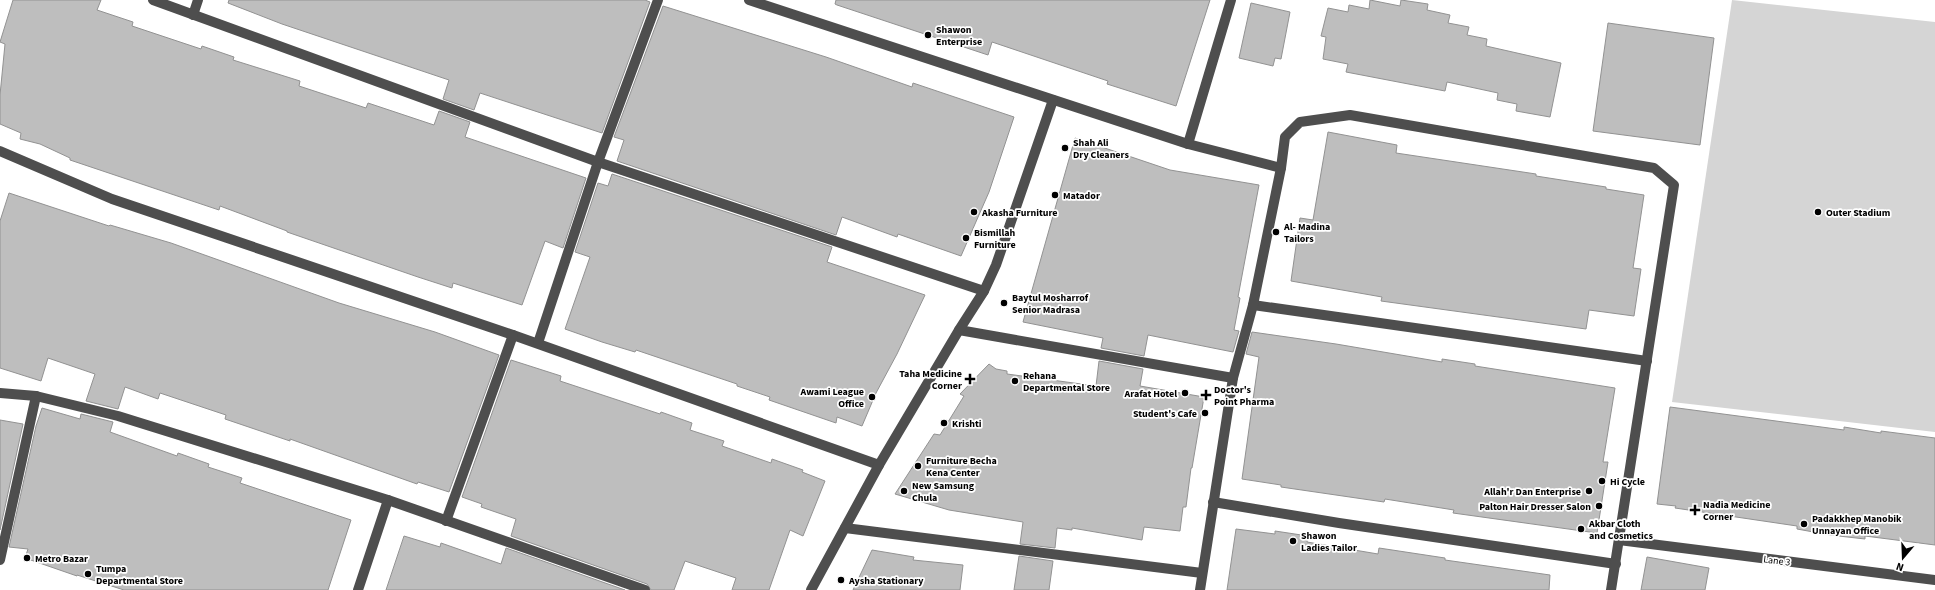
<svg xmlns="http://www.w3.org/2000/svg" width="1935" height="590" font-family="'Source Sans 3',sans-serif">
<style>
.green{fill:#d5d5d5}
.building{fill:#bebebe;stroke:#929292}
.lines{fill:none;stroke-linecap:round;stroke-linejoin:round}
.minor{stroke:#4e4e4e;stroke-width:10}
.poi-dot{fill:#000;stroke:#fff;stroke-width:1.5}
.labels{text-anchor:middle;stroke-width:3.5;stroke-linejoin:round;paint-order:stroke}
.poi-label{font-size:10px;font-weight:bold;fill:#000;stroke:#fff;text-anchor:start}
.street-label{font-size:10px;fill:#000;stroke:#fff}
</style>
<rect width="100%" height="100%" fill="#fff"/>
<polygon class="green" points="1732,0 1935,22 1935,432 1672,402"/>
<g class="building">
<polygon points="13,0 101,0 97,10 133,22 132,26 201,49 202,46 234,57 233,60 300,81 299,86 366,108 368,103 434,125 439,111 470,122 465,137 586,178 563,248 545,241 522,305 453,283 452,288 418,277 287,232 287,231 220,206 219,210 70,160 70,158 40,144 20,139 21,133 0,124 0,95 5,44 0,42"/>
<polygon points="229,0 645,0 650,2 602,133 480,93 474,110 443,99 449,80 282,24 228,3"/>
<polygon points="836,0 1210,0 1176,106 1107,84 1108,81 992,42 988,55 837,5 835,4"/>
<polygon points="1370,0 1400,6 1401,0 1428,4 1427,10 1450,15 1448,23 1469,27 1467,35 1487,39 1486,46 1561,63 1550,117 1516,111 1517,104 1497,100 1498,93 1447,82 1445,91 1346,72 1348,64 1323,59 1326,37 1321,36 1328,8 1348,12 1349,5 1369,9"/>
<polygon points="1251,3 1290,12 1281,59 1275,58 1273,66 1239,58"/>
<polygon points="663,6 826,57 912,87 913,83 1014,117 989,192 961,256 898,234 897,237 842,217 836,235 617,161 624,140 614,137"/>
<polygon points="1608,23 1714,38 1700,145 1593,131"/>
<polygon points="1328,132 1397,145 1396,153 1536,174 1536,176 1606,187 1606,189 1644,195 1633,268 1641,269 1634,316 1589,310 1586,329 1381,301 1382,297 1291,281 1300,218 1313,220"/>
<polygon points="1075,138 1170,170 1259,185 1238,297 1240,298 1234,330 1239,331 1233,352 1148,335 1144,356 1101,348 1103,338 1023,322"/>
<polygon points="612,174 832,247 827,262 925,295 897,354 876,393 862,426 837,417 836,423 769,400 770,397 737,386 737,384 636,350 635,352 602,342 565,329 590,257 575,252 598,183 608,186"/>
<polygon points="9,193 109,226 110,225 171,243 339,303 435,332 499,355 449,492 418,482 417,484 290,439 290,441 225,419 226,415 160,393 158,399 125,387 118,409 86,401 95,374 48,358 41,381 0,368 0,221"/>
<polygon points="1252,332 1336,344 1442,362 1442,359 1475,364 1475,366 1615,388 1603,462 1608,462 1597,533 1453,513 1454,510 1385,499 1384,502 1281,487 1281,485 1242,479 1259,357 1246,354"/>
<polygon points="511,360 561,376 560,381 660,414 661,412 692,423 690,430 724,441 722,446 771,463 772,459 803,470 802,472 825,481 803,536 790,530 769,590 732,590 736,578 685,561 674,590 651,590 647,584 511,536 516,519 481,507 482,504 462,497"/>
<polygon points="1099,361 1143,369 1140,386 1204,397 1192,468 1191,468 1186,507 1183,507 1180,531 1144,527 1142,540 1072,528 1072,530 1057,528 1055,548 1020,544 1023,522 949,510 895,494 934,434 940,435 964,396 960,394 989,364 996,369 1007,371 1007,374 1096,386"/>
<polygon points="1670,407 1844,430 1844,427 1881,433 1881,431 1935,438 1935,545 1865,536 1865,539 1830,535 1797,529 1797,526 1675,508 1676,506 1657,504"/>
<polygon points="42,408 80,419 81,414 113,422 110,432 177,456 178,453 209,464 208,467 242,478 240,483 351,520 328,590 124,590 77,575 77,576 25,558 28,549 9,547 36,426"/>
<polygon points="0,420 23,424 0,530"/>
<polygon points="1236,529 1275,534 1275,531 1308,536 1307,542 1378,554 1379,548 1445,558 1445,560 1550,575 1549,590 1227,590"/>
<polygon points="404,536 440,547 441,543 501,564 506,548 625,590 386,590"/>
<polygon points="872,550 914,557 913,560 963,565 960,590 853,590"/>
<polygon points="1019,556 1053,561 1049,590 1014,590"/>
<polygon points="1647,557 1709,568 1705,590 1641,590"/>
</g>
<g class="lines">
<g class="minor">
<polyline points="153,0 598,162 984,291"/>
<polyline points="749,0 1188,144 1281,168"/>
<polyline points="193,15 198,0"/>
<polyline points="1188,144 1231,0"/>
<polyline points="0,151 112,199 513,335 879,465"/>
<polyline points="1253,305 1647,361"/>
<polyline points="959,330 1233,378"/>
<polyline points="538,343 598,162 658,0"/>
<polyline points="0,393 36,396 118,416 388,500 645,590"/>
<polyline points="1213,502 1339,523 1616,564"/>
<polyline points="446,521 513,335"/>
<polyline points="845,528 1202,573"/>
<polyline points="1619,540 1935,580"/>
<polyline points="0,560 36,396"/>
<polyline points="358,590 388,500"/>
<polyline points="811,590 879,465 959,330 984,291 996,265 1053,100"/>
<polyline points="1200,590 1233,378 1253,305 1281,168 1285,137 1300,122 1350,115 1654,168 1674,185 1611,590"/>
</g>
</g>
<g class="poi-dot">
<circle cx="928" cy="35" r="4"/>
<circle cx="1065" cy="148" r="4"/>
<circle cx="1055" cy="195" r="4"/>
<circle cx="974" cy="212" r="4"/>
<circle cx="1818" cy="212" r="4"/>
<circle cx="1276" cy="232" r="4"/>
<circle cx="966" cy="238" r="4"/>
<circle cx="1004" cy="303" r="4"/>
<path d="M968 373h4v4h4v4h-4v4h-4v-4h-4v-4h4z"/>
<circle cx="1015" cy="381" r="4"/>
<circle cx="1185" cy="393" r="4"/>
<path d="M1204 389h4v4h4v4h-4v4h-4v-4h-4v-4h4z"/>
<circle cx="872" cy="397" r="4"/>
<circle cx="1205" cy="413" r="4"/>
<circle cx="944" cy="423" r="4"/>
<circle cx="918" cy="466" r="4"/>
<circle cx="1602" cy="481" r="4"/>
<circle cx="904" cy="491" r="4"/>
<circle cx="1589" cy="491" r="4"/>
<circle cx="1599" cy="506" r="4"/>
<path d="M1693 504h4v4h4v4h-4v4h-4v-4h-4v-4h4z"/>
<circle cx="1804" cy="524" r="4"/>
<circle cx="1581" cy="529" r="4"/>
<circle cx="1293" cy="541" r="4"/>
<circle cx="27" cy="558" r="4"/>
<circle cx="88" cy="574" r="4"/>
<circle cx="841" cy="580" r="4"/>
</g>
<g class="labels">
<g class="poi-label">
<text x="936" y="33">Shawon<tspan x="936" dy="12">Enterprise</tspan></text>
<text x="1073" y="146">Shah Ali<tspan x="1073" dy="12">Dry Cleaners</tspan></text>
<text x="1063" y="199">Matador</text>
<text x="982" y="216">Akasha Furniture</text>
<text x="1826" y="216">Outer Stadium</text>
<text x="1284" y="230">Al- Madina<tspan x="1284" dy="12">Tailors</tspan></text>
<text x="974" y="236">Bismillah<tspan x="974" dy="12">Furniture</tspan></text>
<text x="1012" y="301">Baytul Mosharrof<tspan x="1012" dy="12">Senior Madrasa</tspan></text>
<text x="962" y="377" text-anchor="end">Taha Medicine<tspan x="962" dy="12">Corner</tspan></text>
<text x="1023" y="379">Rehana<tspan x="1023" dy="12">Departmental Store</tspan></text>
<text x="1214" y="393">Doctor's<tspan x="1214" dy="12">Point Pharma</tspan></text>
<text x="864" y="395" text-anchor="end">Awami League<tspan x="864" dy="12">Office</tspan></text>
<text x="1177" y="397" text-anchor="end">Arafat Hotel</text>
<text x="1197" y="417" text-anchor="end">Student's Cafe</text>
<text x="952" y="427">Krishti</text>
<text x="926" y="464">Furniture Becha<tspan x="926" dy="12">Kena Center</tspan></text>
<text x="1610" y="485">Hi Cycle</text>
<text x="912" y="489">New Samsung<tspan x="912" dy="12">Chula</tspan></text>
<text x="1581" y="495" text-anchor="end">Allah'r Dan Enterprise</text>
<text x="1703" y="508">Nadia Medicine<tspan x="1703" dy="12">Corner</tspan></text>
<text x="1591" y="510" text-anchor="end">Palton Hair Dresser Salon</text>
<text x="1812" y="522">Padakkhep Manobik<tspan x="1812" dy="12">Unnayan Office</tspan></text>
<text x="1589" y="527">Akbar Cloth<tspan x="1589" dy="12">and Cosmetics</tspan></text>
<text x="1301" y="539">Shawon<tspan x="1301" dy="12">Ladies Tailor</tspan></text>
<text x="35" y="562">Metro Bazar</text>
<text x="96" y="572">Tumpa<tspan x="96" dy="12">Departmental Store</tspan></text>
<text x="849" y="584">Aysha Stationary</text>
</g>
<g class="street-label">
<text transform="translate(1777 560) rotate(7)" y="4">Lane 3</text>
</g>
</g>
<g transform="translate(1903 558) rotate(199)" stroke="#ffffff" stroke-width="3" paint-order="stroke">
<path d="M0-3L7 15L0 10L-7 15Z" fill="#000000"/>
<text y="-6" font-size="11" font-weight="bold" text-anchor="middle" fill="#000000">N</text>
</g>
</svg>
